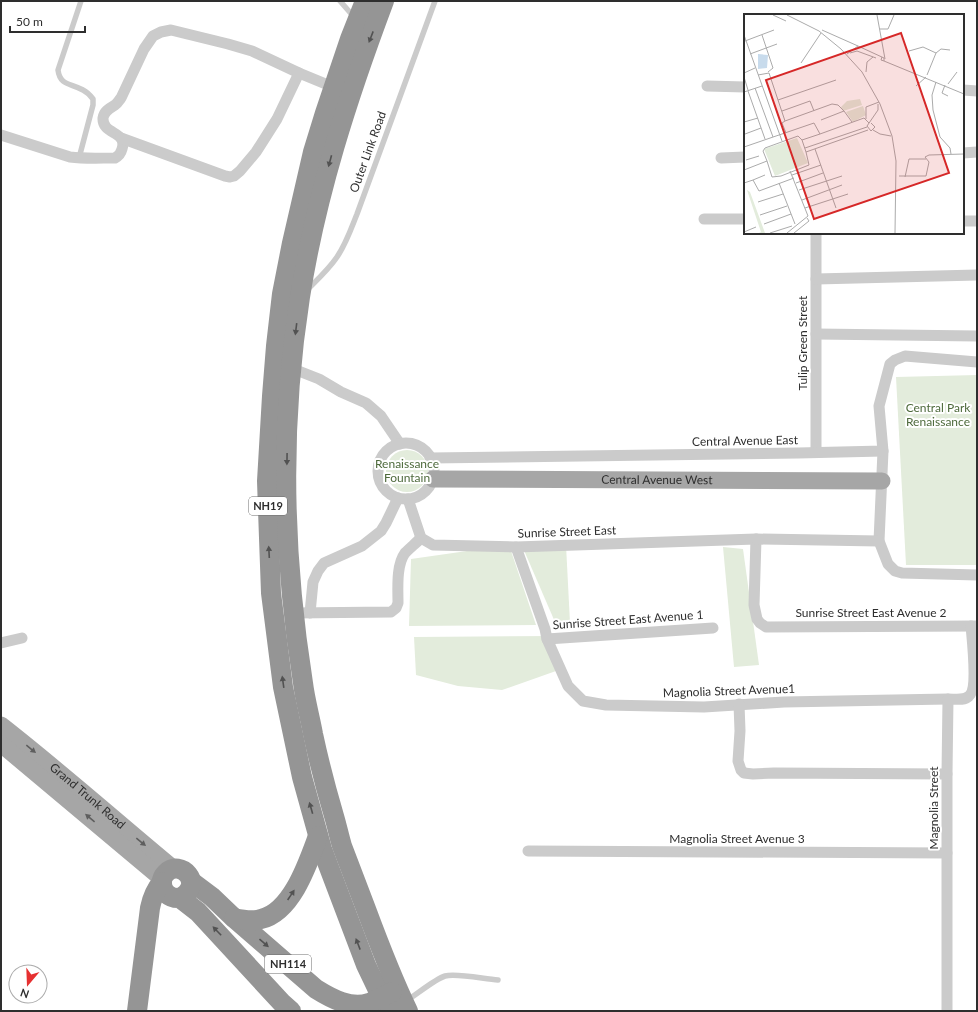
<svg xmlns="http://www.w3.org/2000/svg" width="978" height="1012" font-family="Lato,sans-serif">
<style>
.green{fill:#e3ecdc}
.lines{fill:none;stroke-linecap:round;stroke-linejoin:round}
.lane{stroke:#cbcbcb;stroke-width:5.5}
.street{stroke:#cbcbcb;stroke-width:11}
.primary{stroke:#a6a6a6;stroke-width:17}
.highway{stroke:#959595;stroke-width:20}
.oneway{fill:#525252}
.oneway2{fill:#5e5e5e}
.labels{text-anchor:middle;stroke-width:4;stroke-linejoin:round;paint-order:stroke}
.shield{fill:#fff;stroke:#6d6d6d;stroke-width:1}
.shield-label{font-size:11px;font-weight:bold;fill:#2e2e2e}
.street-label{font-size:12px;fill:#2e2e2e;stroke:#fff}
.park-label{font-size:12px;fill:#4e6a3c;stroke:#fff}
.inset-road{fill:none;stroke:#ababab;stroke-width:1}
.view{fill:#d62828;fill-opacity:0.15;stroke:#d62828;stroke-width:2}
.inset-edge{fill:none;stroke:#2e2e2e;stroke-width:2}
</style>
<rect width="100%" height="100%" fill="#fff"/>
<g class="green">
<polygon points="977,375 977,565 906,565 896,377"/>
<circle cx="407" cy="471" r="21"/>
<polygon points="509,545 536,625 409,626 411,559"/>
<polygon points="566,545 570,623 555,622 523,548"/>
<polygon points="723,547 743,549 759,665 734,667"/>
<polygon points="555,636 556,671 502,690 458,686 416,675 414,637"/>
</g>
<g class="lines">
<g class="lane">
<polyline points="340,1 354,17"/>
<path d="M79 158 93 105V99C90 95 87 92 83 90 71 83 60 86 58 70L81 1"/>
<path d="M307 290C317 280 329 269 337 257 346 244 351 229 357 214L435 1"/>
<path d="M406 1001C416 995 435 979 445 976 457 973 484 979 498 980"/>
</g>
<g class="street">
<polyline points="707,86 745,87"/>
<polyline points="963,90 977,91"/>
<path d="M1 135 70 157C85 159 100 158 115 158 119 156 121 153 122 149 128 131 102 135 103 118 104 111 110 108 115 105 118 103 119 100 121 98L144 49 153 36 161 32 171 30 228 44 252 51 299 73 333 87"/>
<polyline points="121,138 225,176 230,177 234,176 240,171 256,152 277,119 299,73"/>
<polyline points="963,153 977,152"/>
<polyline points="721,158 745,157"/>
<polyline points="704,219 745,219"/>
<polyline points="963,221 977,221"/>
<polyline points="816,233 816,452"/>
<polyline points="816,279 977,275"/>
<polyline points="816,334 977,336"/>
<polyline points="291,368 319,379 341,392 366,403 381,416 400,444"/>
<circle cx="406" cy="471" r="28"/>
<polyline points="883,451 879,541 888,564 895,571 902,573 977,575"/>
<polyline points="430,458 798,453 883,451 879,406 890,364 895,360 905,356 977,362"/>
<polyline points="408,499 421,538 433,545 516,547 756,539 754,605 757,619 760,623 766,627 977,626"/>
<polyline points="756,539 879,541"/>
<polyline points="516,547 545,629 547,639 713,628"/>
<path d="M293 613 391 612 396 608 398 603C398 589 396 565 405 553 410 548 416 543 421 538"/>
<polyline points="310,613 313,582 318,571 324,563 362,546 381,531 386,523 398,498"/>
<polyline points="547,639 568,686 583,701 606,705 704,707 784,702 948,699"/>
<polyline points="1,643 22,638"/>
<polyline points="739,704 740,731 738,761 741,770 744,773 753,774 774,773 947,774"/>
<polyline points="528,851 947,853"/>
<path d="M947 1011V774L948 699C955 699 964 701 969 696 978 689 972 638 971 626"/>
</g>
<g class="primary">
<path id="s1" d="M433 479 882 481"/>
<path id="s2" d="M1 725C60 771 116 821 174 869"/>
<polyline points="1,744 162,879"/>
</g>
<g class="highway">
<polyline points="365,1 350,39 325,113 313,152 292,243 282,294 276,346 272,396 267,481 269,538 271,593 283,687 302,777 322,849 366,965 388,1011"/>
<path d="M384 1C348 97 316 195 300 297 280 424 283 557 303 683 305 700 310 717 313 734 319 762 326 789 334 816 337 826 339 836 342 846 350 867 358 888 366 909 379 944 392 978 408 1011"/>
<path d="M192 882 212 897 234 918 316 989C332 999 351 1009 369 1003 377 1000 385 996 392 992"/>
<path d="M180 898C206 884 180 858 166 873 164 875 162 878 162 881 161 892 170 899 180 898L198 912 282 1003 291 1011"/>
<path d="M234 918C243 920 252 922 261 919 292 912 308 863 318 836"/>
<path d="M137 1011 150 908C152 898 155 890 162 882"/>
</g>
</g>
<defs><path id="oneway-solid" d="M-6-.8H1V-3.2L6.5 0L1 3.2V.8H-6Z"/></defs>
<g class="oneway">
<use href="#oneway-solid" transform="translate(371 37) rotate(111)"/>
<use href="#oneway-solid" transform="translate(330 161) rotate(105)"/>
<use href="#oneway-solid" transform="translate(296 329) rotate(97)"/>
<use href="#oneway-solid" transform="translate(287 459) rotate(91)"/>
<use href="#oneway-solid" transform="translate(269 552) rotate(-93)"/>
<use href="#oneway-solid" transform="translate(283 682) rotate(-98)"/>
<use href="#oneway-solid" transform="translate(311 808) rotate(-106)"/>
<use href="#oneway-solid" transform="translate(291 895) rotate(-56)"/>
<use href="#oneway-solid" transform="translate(217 931) rotate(-134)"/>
<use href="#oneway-solid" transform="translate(264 943) rotate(41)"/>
<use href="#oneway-solid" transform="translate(358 944) rotate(-111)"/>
</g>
<g class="oneway2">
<use href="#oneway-solid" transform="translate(31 749) rotate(39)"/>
<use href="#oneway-solid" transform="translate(90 818) rotate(-140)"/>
<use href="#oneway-solid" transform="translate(141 842) rotate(39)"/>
</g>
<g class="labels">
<g class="shield">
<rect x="249" y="497" width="38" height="18" rx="3"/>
<rect x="265" y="955" width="46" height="18" rx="3"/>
</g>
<g class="shield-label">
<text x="268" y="510">NH19</text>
<text x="288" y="968">NH114</text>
</g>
<g class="street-label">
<text transform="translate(368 152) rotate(-70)" y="4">Outer Link Road</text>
<text transform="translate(803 343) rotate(-90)" y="4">Tulip Green Street</text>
<text transform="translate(745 441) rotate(-1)" y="4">Central Avenue East</text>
<text dy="4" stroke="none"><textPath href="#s1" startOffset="224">Central Avenue West</textPath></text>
<text transform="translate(567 532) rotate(-2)" y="4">Sunrise Street East</text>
<text x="871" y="617">Sunrise Street East Avenue 2</text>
<text transform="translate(628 620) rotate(-4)" y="4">Sunrise Street East Avenue 1</text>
<text transform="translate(729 691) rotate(-2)" y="4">Magnolia Street Avenue1</text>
<text dy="4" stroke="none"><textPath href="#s2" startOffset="112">Grand Trunk Road</textPath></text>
<text transform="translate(934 808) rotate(-90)" y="4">Magnolia Street</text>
<text x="737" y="843">Magnolia Street Avenue 3</text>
</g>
<g class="park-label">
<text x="938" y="412">Central Park<tspan x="938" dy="14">Renaissance</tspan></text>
<text x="407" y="468">Renaissance<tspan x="407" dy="14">Fountain</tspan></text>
</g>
</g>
<g transform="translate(744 14)">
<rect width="220" height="220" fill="#fff"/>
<path d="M116 85 118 91 99 97 97 93 103 87ZM119 92 122 101 109 108 102 98ZM53 124 64 149 31 162 20 135ZM3 176 6 178 21 219H15L17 218Z" fill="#e3ecdc"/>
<path d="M14 40 24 41 23 54 14 55Z" fill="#c8dbec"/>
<path class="inset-road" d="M29 1 42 7M43 1 75 17 97 35 118 58 136 90 148 122 152 147 151 219M133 1 141 45M136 15H144L150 1M78 16 114 32M0 21 38 127M18 21 29 54 24 58M1 27 30 16M165 37 179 33 192 39M106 39 113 37 132 44M6 40 33 30M103 40 114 32 140 44V47L137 46 138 43M140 47 220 80M57 49 77 19M122 58 123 48 129 43M0 59 11 54M14 61 25 59 41 107 38 109 42 119M183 61 192 39 197 35 206 36M0 63 4 76M192 68 188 81 189 96 196 123 206 134 207 140M204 70 213 58M201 71 198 79 204 82M172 72 182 63M11 74 29 123M4 77 21 125M0 78 18 72M34 86 92 66M38 97 66 87 70 97M122 105V93L135 88M77 106 100 97 108 108M41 107 88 90 94 91 100 97M0 108 14 104M127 109 131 113 127 117 123 112 134 96V90M129 116 136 120 147 122M1 120 17 114M58 126 76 120M0 133 70 109 76 120 120 104 125 109M61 134 123 113M71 135 92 194M2 146 15 142M23 147 28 163 37 162 65 151 62 138 124 116M0 156 23 147 19 137 21 134 54 122 58 126 62 138M48 161 77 151M155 162H182L185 148 181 143 185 141 220 140M161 163 165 145H182M9 166 21 161M0 169 9 166 15 177 50 164M35 169 51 210M52 169 79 159M55 176 98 162M58 186 98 171M14 188 39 180M61 194 104 180M16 201 43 192M20 210 47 200M0 218 12 213M26 219 48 212M43 219 64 202 46 157M50 219 65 207 63 204"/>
<path class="view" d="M157 19 205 159 70 205 22 66Z"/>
<rect width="220" height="220" class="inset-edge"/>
</g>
<rect width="978" height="1012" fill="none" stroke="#2e2e2e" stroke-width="4"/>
<g transform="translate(28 984) rotate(199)"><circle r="19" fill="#ffffff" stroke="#ababab"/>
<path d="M0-3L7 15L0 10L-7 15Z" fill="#e63031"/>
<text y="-6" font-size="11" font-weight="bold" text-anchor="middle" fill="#2e2e2e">N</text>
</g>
<path d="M10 26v6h75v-6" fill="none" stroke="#2e2e2e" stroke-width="2"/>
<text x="16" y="26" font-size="12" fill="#2e2e2e" stroke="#ffffff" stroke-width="3" paint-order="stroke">50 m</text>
</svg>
